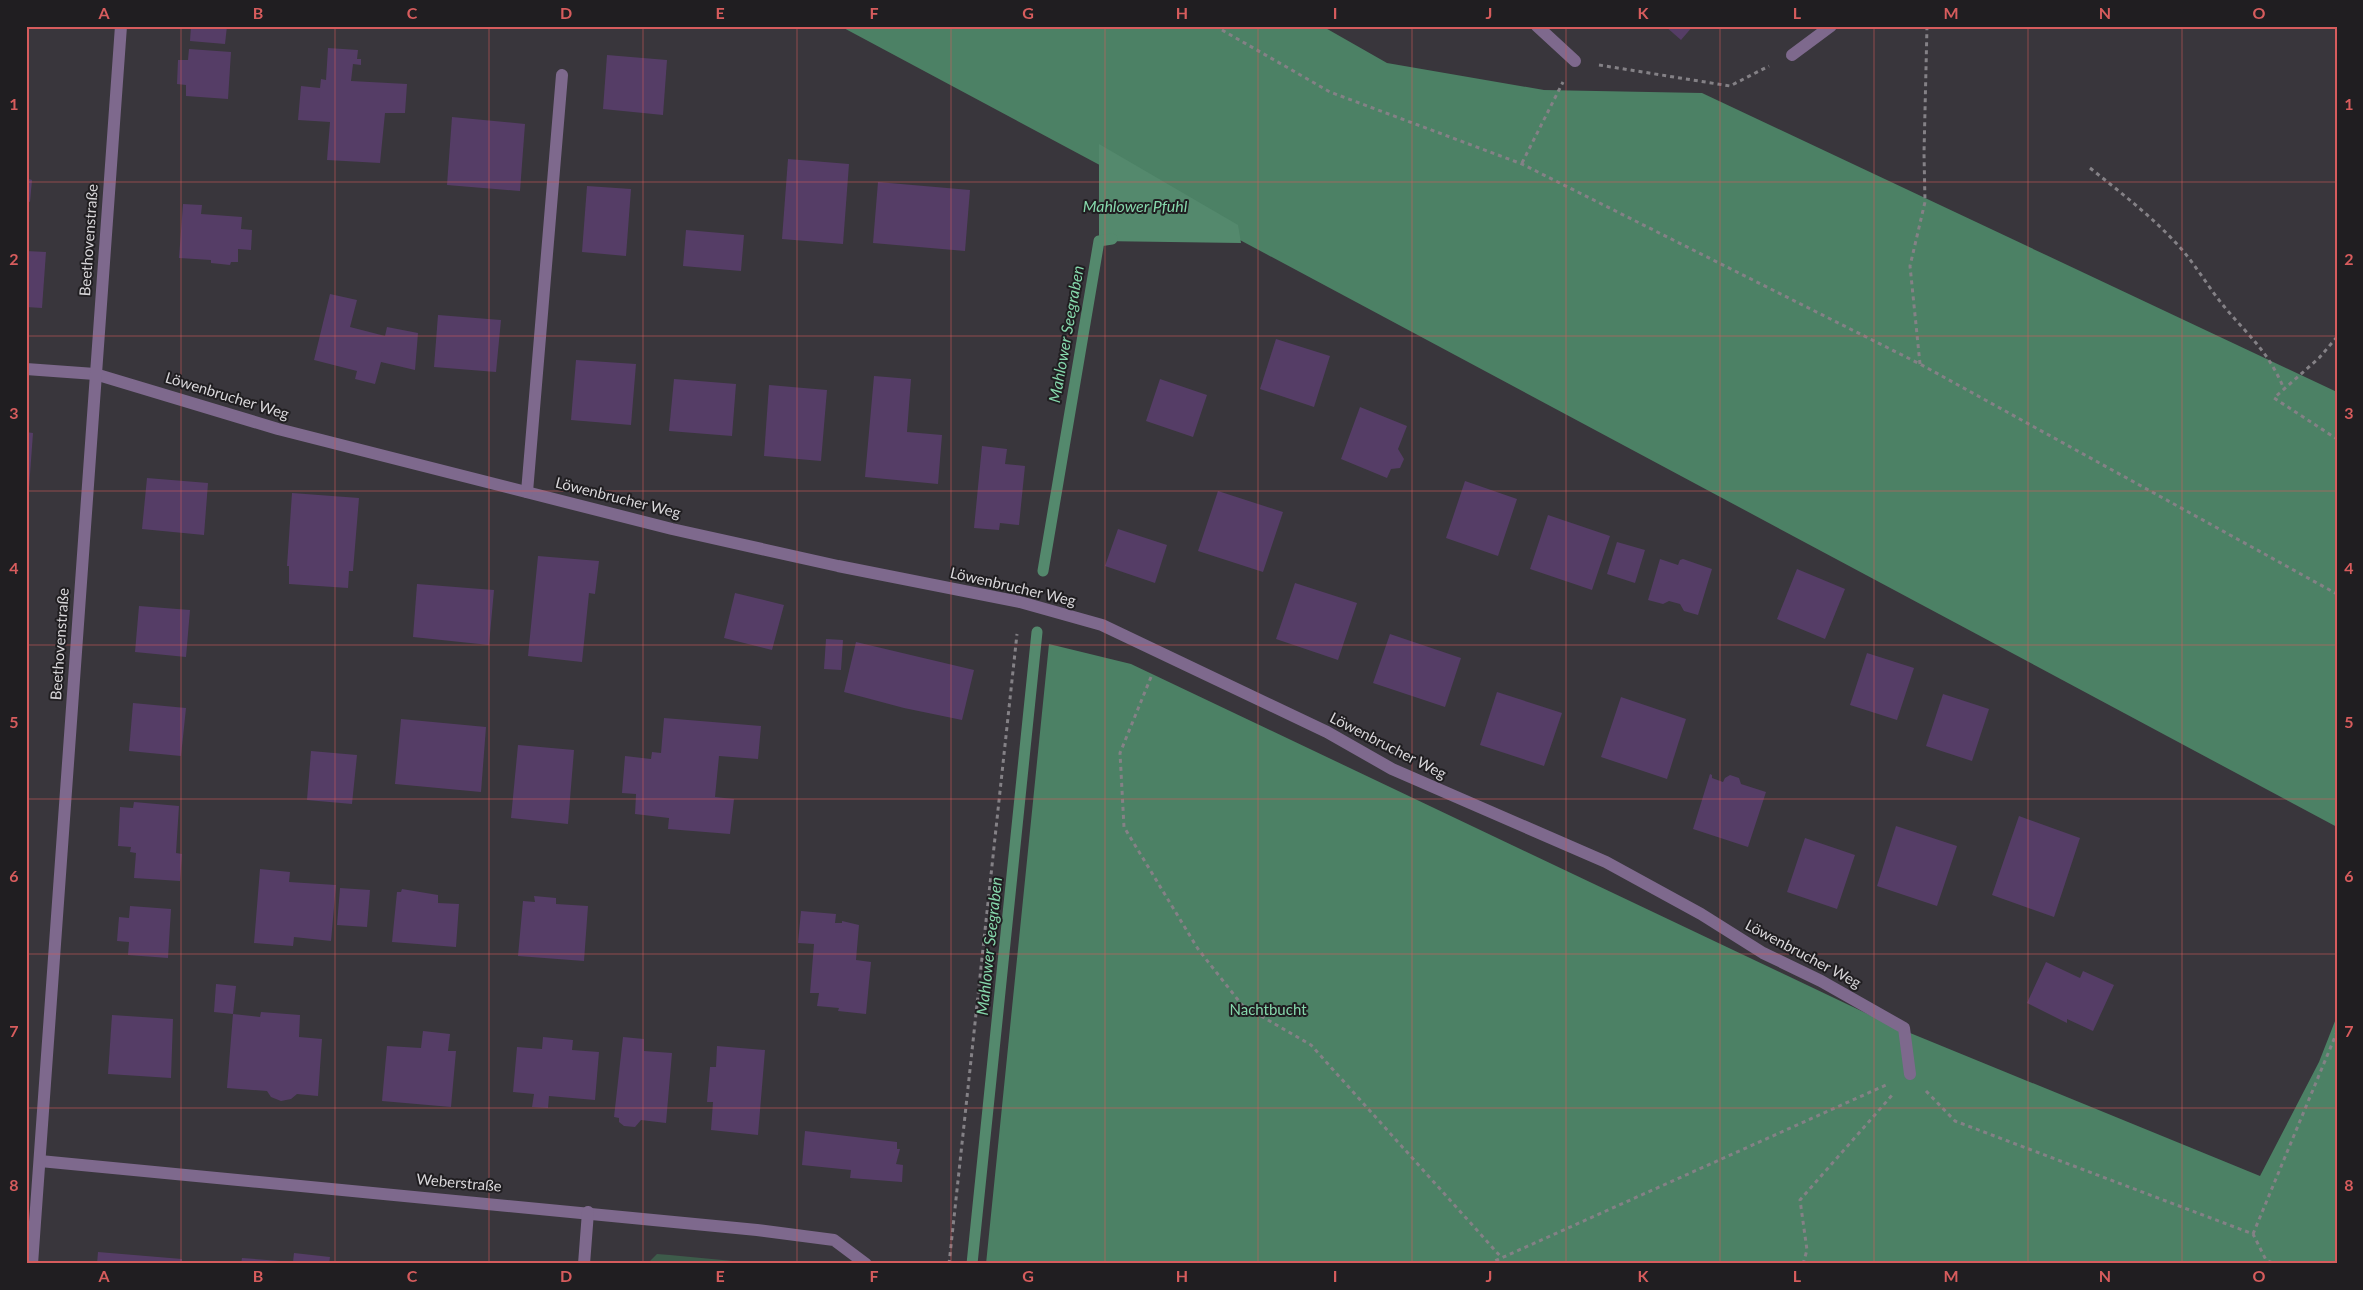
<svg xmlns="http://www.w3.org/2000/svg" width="2363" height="1290" font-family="Lato,sans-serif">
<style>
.green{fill:#3d5b4a}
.forest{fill:#4c8165}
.water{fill:#54896d}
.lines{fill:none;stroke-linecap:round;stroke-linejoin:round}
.stream{stroke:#54896d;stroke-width:11}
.building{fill:#553d66}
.path{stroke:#848186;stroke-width:3;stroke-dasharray:4 4;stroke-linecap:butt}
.minor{stroke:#7e698d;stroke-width:12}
.grid{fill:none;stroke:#d75c5d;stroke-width:1;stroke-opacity:0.55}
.labels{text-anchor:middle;stroke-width:4;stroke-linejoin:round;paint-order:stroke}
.street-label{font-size:15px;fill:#d9d7da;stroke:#201e21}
.park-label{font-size:15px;fill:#86d8ac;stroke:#201e21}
.water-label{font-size:16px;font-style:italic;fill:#86d8ac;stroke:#201e21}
.neatline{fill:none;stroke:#d75c5d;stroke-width:2}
.grid-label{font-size:16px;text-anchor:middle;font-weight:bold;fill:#d75c5d}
</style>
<rect width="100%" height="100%" fill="#39363c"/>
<polygon class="green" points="657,1254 670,1255 764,1264 647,1264"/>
<g class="forest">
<polygon points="840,26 1322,26 1387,63 1544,90 1702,93 2337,392 2337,827"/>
<polygon points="1049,644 1131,664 1893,1026 2260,1176 2319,1062 2337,1016 2337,1264 986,1264"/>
</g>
<polygon class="water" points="1099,144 1238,225 1241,243 1099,241"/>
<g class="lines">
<g class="stream">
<polyline points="1043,571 1099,241 1112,239"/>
<polyline points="972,1264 1037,632"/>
</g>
</g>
<g class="building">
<polygon points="191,26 227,26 225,44 190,41"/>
<polygon points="1665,26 1693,26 1681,40"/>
<polygon points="328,48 358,50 357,59 361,59 361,65 353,64 351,81 407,84 405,113 385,113 380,163 327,160 330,122 298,120 301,86 320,88 321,79 326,80"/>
<polygon points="189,49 231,52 228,99 186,96 186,85 177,84 178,60 188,60"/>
<polygon points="607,55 667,60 663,115 603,109"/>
<polygon points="452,117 525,124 520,191 447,185"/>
<polygon points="788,159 849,164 843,244 782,239"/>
<polygon points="26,178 32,180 30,202 26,201"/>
<polygon points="878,182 970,190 965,251 873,243"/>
<polygon points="587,186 631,189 626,256 582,252"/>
<polygon points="183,204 202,205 201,214 242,217 241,229 252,230 251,250 238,249 238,262 231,262 230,265 211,263 211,260 179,258"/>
<polygon points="686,230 744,235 741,271 683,266"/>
<polygon points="26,251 46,252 42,308 26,307"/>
<polygon points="330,294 357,300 350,327 385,336 387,327 418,333 415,370 381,362 375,384 355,379 357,371 314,360"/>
<polygon points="438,315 501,320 496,372 434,367"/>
<polygon points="1276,339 1330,356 1314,407 1260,389"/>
<polygon points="576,360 636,364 631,425 571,420"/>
<polygon points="874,376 911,379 907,432 942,435 938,484 865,477"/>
<polygon points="674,379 736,384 732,436 669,431"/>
<polygon points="1160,379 1207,395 1193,437 1146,421"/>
<polygon points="769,385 827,390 821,461 764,456"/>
<polygon points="1360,407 1407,426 1398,449 1404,459 1400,468 1391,469 1387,478 1341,459"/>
<polygon points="26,432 33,433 28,502 26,502"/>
<polygon points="982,446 1007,449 1005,464 1025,466 1019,525 1000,523 999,530 974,528"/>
<polygon points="147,478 208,483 204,535 142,529"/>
<polygon points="1465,481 1517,499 1498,556 1446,538"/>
<polygon points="1218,491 1283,512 1263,572 1198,551"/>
<polygon points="292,493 359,498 353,571 349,571 348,588 289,584 289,566 287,566"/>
<polygon points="1548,515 1610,536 1592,590 1530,569"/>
<polygon points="1118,529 1167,545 1155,583 1105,566"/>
<polygon points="1617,542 1645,550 1635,583 1607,574"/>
<polygon points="538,556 599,561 595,594 589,593 582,662 528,656"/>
<polygon points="1660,559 1678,565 1680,560 1683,559 1712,569 1698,615 1684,611 1680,604 1669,601 1663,604 1648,600"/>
<polygon points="1797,569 1845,589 1825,639 1777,619"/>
<polygon points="1295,583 1357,603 1338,660 1276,639"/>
<polygon points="417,584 494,590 489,645 413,637"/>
<polygon points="735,593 784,605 772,650 724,638"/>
<polygon points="139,606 190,610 186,657 135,652"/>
<polygon points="1390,634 1461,658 1445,707 1373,683"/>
<polygon points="826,639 843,640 841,670 824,669"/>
<polygon points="856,642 974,670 962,720 904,708 844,692"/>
<polygon points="1867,653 1914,668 1897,720 1850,705"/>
<polygon points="1497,692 1562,713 1544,766 1480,745"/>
<polygon points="1943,694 1989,709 1972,761 1926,746"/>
<polygon points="1621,697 1686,719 1667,779 1601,757"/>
<polygon points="133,703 186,708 181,756 129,751"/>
<polygon points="664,718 761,726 758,759 719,756 715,797 734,799 730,834 668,829 669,818 635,814 636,794 622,793 625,756 651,759 652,752 661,753"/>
<polygon points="401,719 486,727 481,792 395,784"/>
<polygon points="518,745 574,750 568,824 511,818"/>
<polygon points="311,751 357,755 352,804 307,800"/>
<polygon points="1710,774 1712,775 1712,778 1723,782 1725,778 1730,775 1739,778 1741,784 1766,792 1748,847 1693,829"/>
<polygon points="134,802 179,806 176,853 182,854 180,881 134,878 136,853 130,852 131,847 118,846 120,807 133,808"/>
<polygon points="2019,816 2080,838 2054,917 1992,895"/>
<polygon points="1896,826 1957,846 1937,906 1877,886"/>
<polygon points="1805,838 1855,855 1837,909 1787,892"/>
<polygon points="260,869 290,872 289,882 336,885 331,941 294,937 293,946 254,943"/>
<polygon points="340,888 370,890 367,927 337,925"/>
<polygon points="402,889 438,895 438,903 459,904 456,947 392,942 397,892 401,892"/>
<polygon points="534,896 556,898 556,904 588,906 584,961 518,956 523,901 535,902"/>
<polygon points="130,906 171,909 168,958 128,955 129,942 117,941 119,917 129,918"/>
<polygon points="801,911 836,914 835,923 842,923 842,921 859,925 856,960 871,962 866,1014 838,1011 839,1008 817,1006 819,993 810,993 814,944 798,943"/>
<polygon points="2046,962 2080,978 2083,971 2114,985 2093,1031 2067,1019 2067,1023 2027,1003"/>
<polygon points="216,984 236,986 233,1014 214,1012"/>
<polygon points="261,1012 300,1015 299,1037 322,1039 318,1096 297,1094 291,1099 281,1101 271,1097 267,1091 227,1088 233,1014 260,1017"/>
<polygon points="112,1015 173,1019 171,1078 108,1074"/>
<polygon points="423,1031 450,1034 448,1051 456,1051 451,1107 382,1101 387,1046 421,1048"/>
<polygon points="543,1037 573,1040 572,1050 599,1052 595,1100 549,1096 548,1108 532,1107 534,1094 513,1092 517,1047 542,1049"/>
<polygon points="623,1037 644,1039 644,1051 672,1053 666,1123 641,1120 635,1127 624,1126 619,1122 619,1118 614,1117"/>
<polygon points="717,1046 765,1050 758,1135 711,1130 713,1102 707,1102 710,1067 716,1067"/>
<polygon points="805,1131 897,1142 897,1149 900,1149 896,1164 903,1165 902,1182 850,1178 851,1170 802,1165"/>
<polygon points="98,1252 182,1259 182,1264 97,1264"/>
<polygon points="294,1253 330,1257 329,1264 241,1264 242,1258 293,1262"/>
</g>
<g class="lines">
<g class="path">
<polyline points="1215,26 1330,92 1522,164 1920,364 2337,594"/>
<polyline points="1599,65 1730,86 1769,66"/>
<polyline points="1522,163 1563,82"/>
<path d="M2090 168C2120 192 2150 215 2176 243 2195 263 2209 289 2227 310 2251 338 2269 353 2284 389"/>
<polyline points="2337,337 2319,358 2274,398 2337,439"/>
<polyline points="1920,364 1910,266 1925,202 1924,153 1927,26"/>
<polyline points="1151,677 1120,753 1124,827 1198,949 1242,1005 1311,1045 1501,1257"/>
<polyline points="1926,1091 1955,1121 2253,1234 2266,1260 2275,1264"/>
<polyline points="2253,1234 2337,1032"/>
<polyline points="949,1264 1017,634"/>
<polyline points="1488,1264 1886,1085"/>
<polyline points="1803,1264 1807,1250 1800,1200 1894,1093"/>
</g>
<g class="minor">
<polyline points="1537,26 1575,61"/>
<polyline points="1792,55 1831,26"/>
<polyline points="26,369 95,374 278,429 672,529 838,566 1020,602 1102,625 1327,732 1392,769 1606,862 1701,914 1763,953 1821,981 1904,1028 1910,1074"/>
<polyline points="527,492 562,75"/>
<polyline points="40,1161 757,1230 834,1240 866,1264"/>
<polyline points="32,1264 121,26"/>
<polyline points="584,1264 588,1212"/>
</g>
</g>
<path class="grid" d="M181 26V1264M335 26V1264M489 26V1264M643 26V1264M797 26V1264M951 26V1264M1105 26V1264M1258 26V1264M1412 26V1264M1566 26V1264M1720 26V1264M1874 26V1264M2028 26V1264M2182 26V1264M26 182H2337M26 336H2337M26 491H2337M26 645H2337M26 799H2337M26 954H2337M26 1108H2337"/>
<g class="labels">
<g class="street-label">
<text transform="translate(89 240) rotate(-86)" y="5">Beethovenstraße</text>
<text transform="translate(227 396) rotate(17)" y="5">Löwenbrucher Weg</text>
<text transform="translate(618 498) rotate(14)" y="5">Löwenbrucher Weg</text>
<text transform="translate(1013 587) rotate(13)" y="5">Löwenbrucher Weg</text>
<text transform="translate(60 644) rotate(-86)" y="5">Beethovenstraße</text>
<text transform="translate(1388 746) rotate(27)" y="5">Löwenbrucher Weg</text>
<text transform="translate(1803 954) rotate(28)" y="5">Löwenbrucher Weg</text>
<text transform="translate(459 1183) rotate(5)" y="5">Weberstraße</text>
</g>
<g class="park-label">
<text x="1268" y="1015">Nachtbucht</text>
</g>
<g class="water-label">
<text x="1135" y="212">Mahlower Pfuhl</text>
<text transform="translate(1066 334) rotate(-80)" y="6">Mahlower Seegraben</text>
<text transform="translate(989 946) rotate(-84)" y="6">Mahlower Seegraben</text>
</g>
</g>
<rect width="2363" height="1290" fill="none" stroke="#201e21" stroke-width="55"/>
<rect x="28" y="28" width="2308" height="1234" class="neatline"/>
<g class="grid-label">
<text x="104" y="19">A</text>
<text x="258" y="19">B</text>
<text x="412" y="19">C</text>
<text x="566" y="19">D</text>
<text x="720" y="19">E</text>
<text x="874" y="19">F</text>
<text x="1028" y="19">G</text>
<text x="1182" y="19">H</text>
<text x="1335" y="19">I</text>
<text x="1489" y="19">J</text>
<text x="1643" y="19">K</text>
<text x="1797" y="19">L</text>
<text x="1951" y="19">M</text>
<text x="2105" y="19">N</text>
<text x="2259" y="19">O</text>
<text x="14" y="110">1</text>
<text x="2349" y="110">1</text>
<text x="14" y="265">2</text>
<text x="2349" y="265">2</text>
<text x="14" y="419">3</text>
<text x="2349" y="419">3</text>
<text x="14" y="574">4</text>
<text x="2349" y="574">4</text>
<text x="14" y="728">5</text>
<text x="2349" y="728">5</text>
<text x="14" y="882">6</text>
<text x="2349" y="882">6</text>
<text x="14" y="1037">7</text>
<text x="2349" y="1037">7</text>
<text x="14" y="1191">8</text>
<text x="2349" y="1191">8</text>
<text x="104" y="1282">A</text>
<text x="258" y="1282">B</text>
<text x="412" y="1282">C</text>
<text x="566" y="1282">D</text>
<text x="720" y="1282">E</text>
<text x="874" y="1282">F</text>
<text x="1028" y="1282">G</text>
<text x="1182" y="1282">H</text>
<text x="1335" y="1282">I</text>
<text x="1489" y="1282">J</text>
<text x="1643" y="1282">K</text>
<text x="1797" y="1282">L</text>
<text x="1951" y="1282">M</text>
<text x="2105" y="1282">N</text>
<text x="2259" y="1282">O</text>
</g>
</svg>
